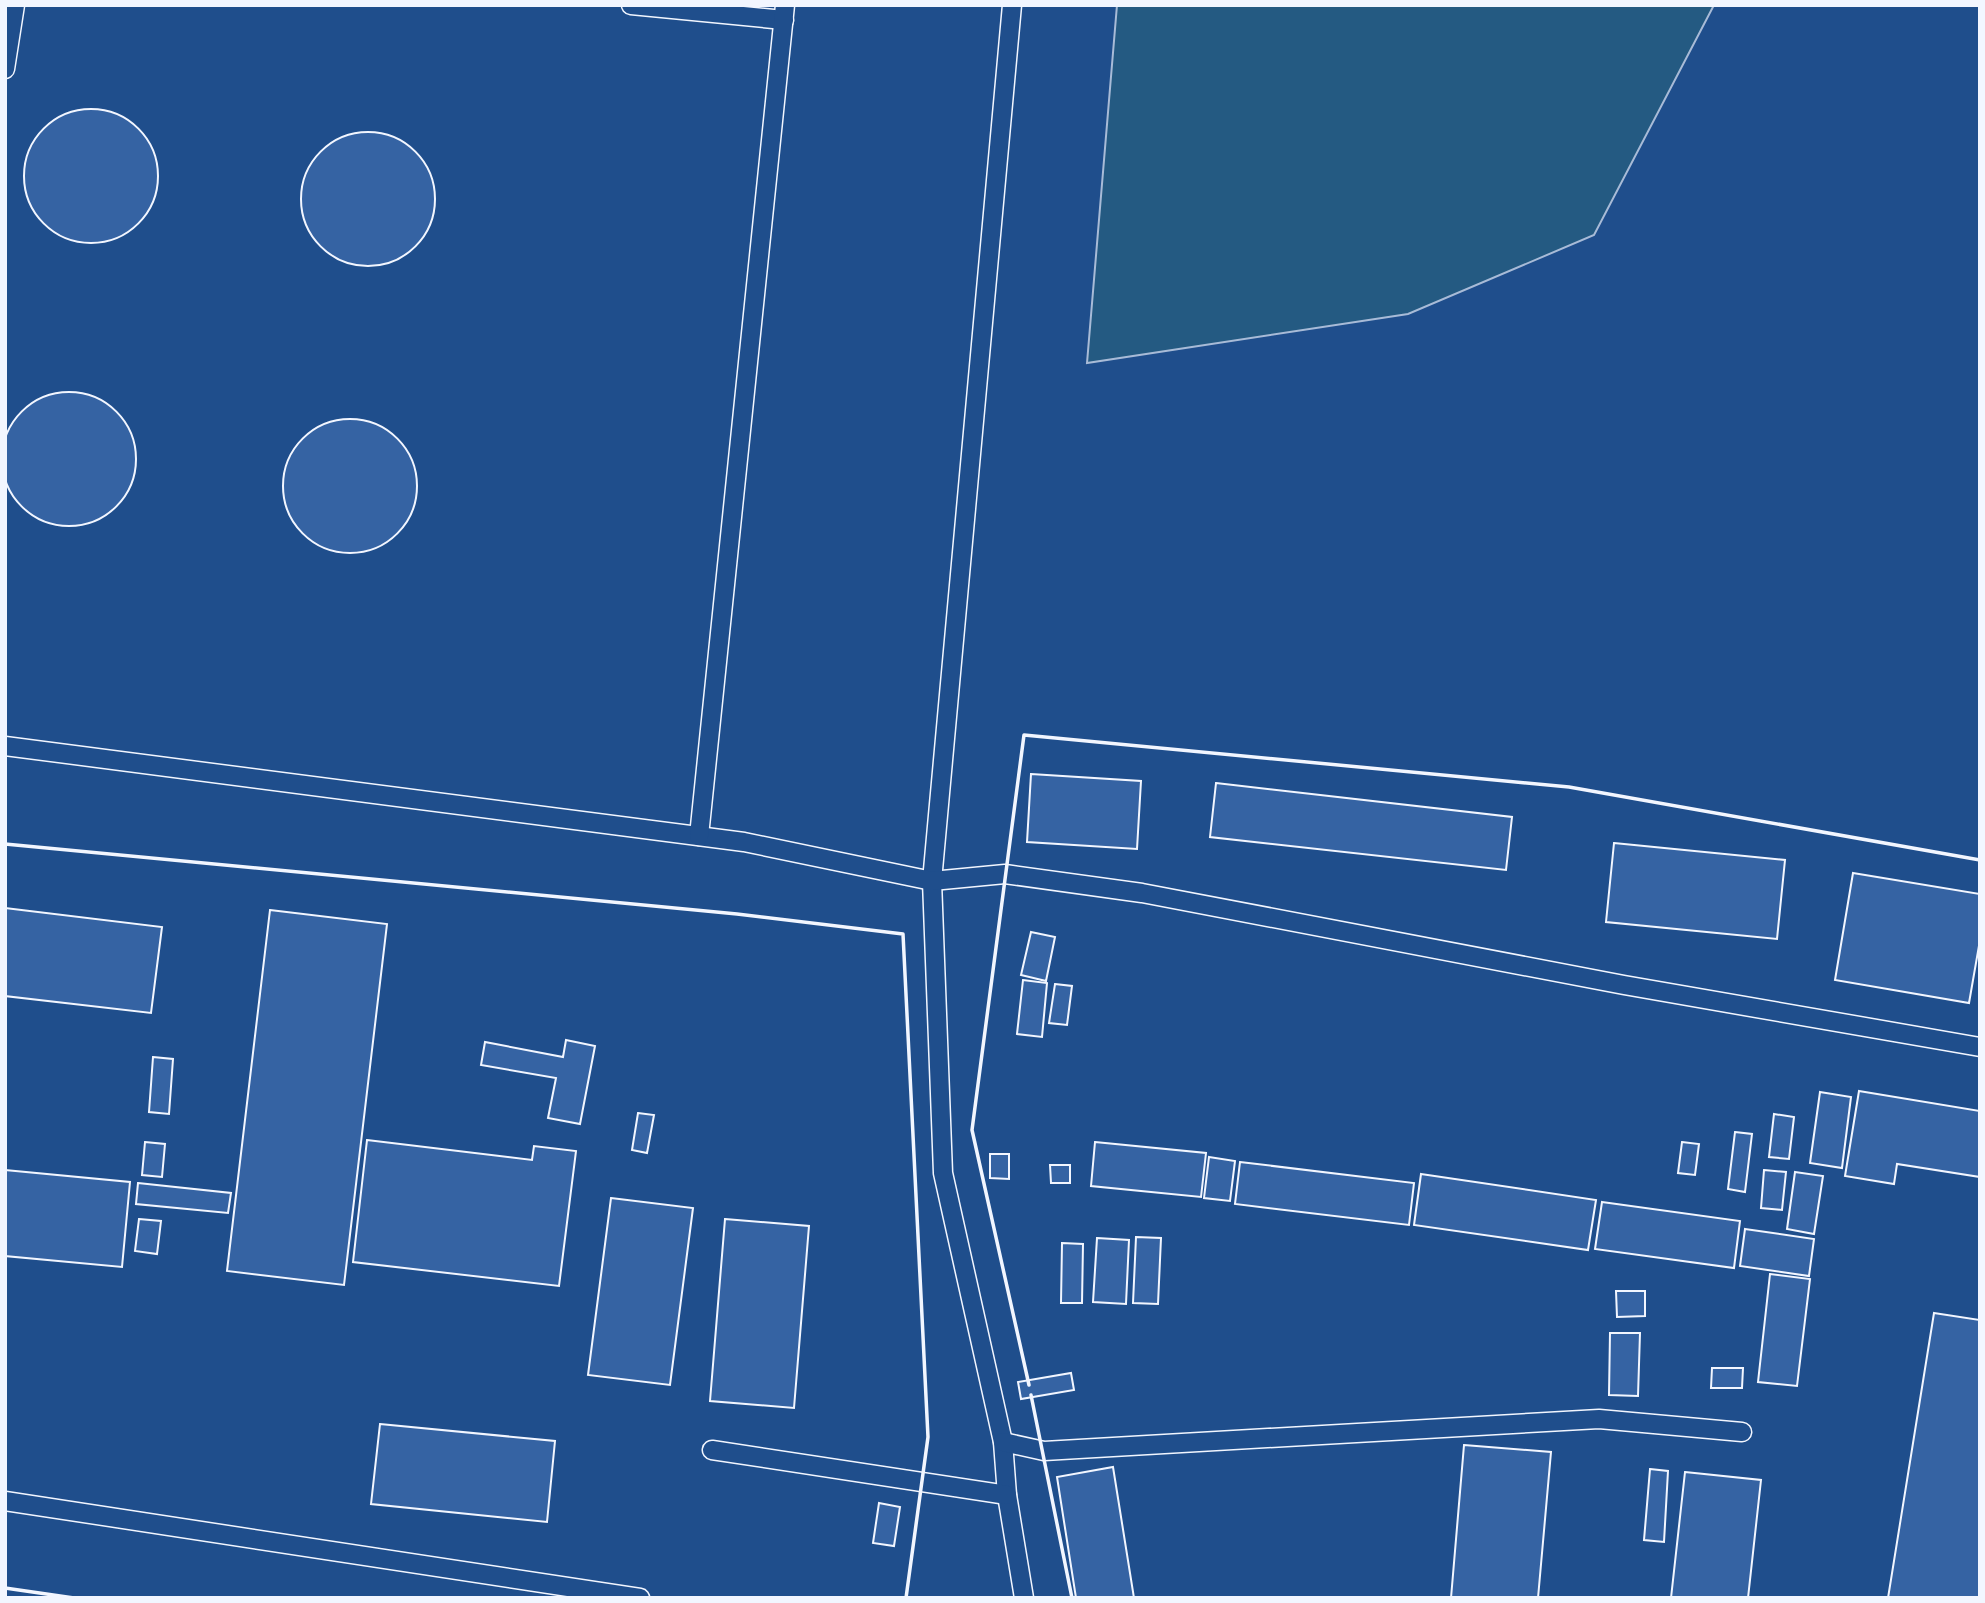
<svg xmlns="http://www.w3.org/2000/svg" width="1985" height="1603" font-family="'Source Sans 3',sans-serif">
<style>
.green{fill:#245a82;stroke:#a8bbd7;stroke-width:2}
.building{fill:#3563a3;stroke:#f2f6ff;stroke-width:2}
.lines{fill:none;stroke-linecap:round;stroke-linejoin:round}
.service-casing{stroke:#f2f6ff;stroke-width:21}
.service{stroke:#1f4e8c;stroke-width:18}
.wall{stroke:#f2f6ff;stroke-width:3.5}
</style>
<rect width="100%" height="100%" fill="#1f4e8c"/>
<polygon class="green" points="1117,5 1714,5 1594,235 1408,314 1087,363"/>
<g class="building">
<circle cx="91" cy="176" r="67"/>
<circle cx="368" cy="199" r="67"/>
<circle cx="69" cy="459" r="67"/>
<circle cx="350" cy="486" r="67"/>
<polygon points="1031,774 1141,781 1137,849 1027,842"/>
<polygon points="1216,783 1512,817 1506,870 1210,837"/>
<polygon points="1614,843 1785,860 1777,939 1606,922"/>
<polygon points="1853,873 1980,894 1980,940 1969,1003 1835,980"/>
<polygon points="5,908 162,927 151,1013 5,996"/>
<polygon points="270,910 387,924 344,1285 227,1271"/>
<polygon points="1031,932 1055,937 1046,981 1021,975"/>
<polygon points="1023,980 1047,983 1042,1037 1017,1034"/>
<polygon points="1055,984 1072,986 1067,1025 1049,1023"/>
<polygon points="566,1040 595,1046 580,1124 548,1118 556,1078 481,1065 485,1042 563,1057"/>
<polygon points="153,1057 173,1059 169,1114 149,1112"/>
<polygon points="1859,1091 1980,1111 1980,1177 1897,1164 1894,1184 1845,1176"/>
<polygon points="1820,1092 1851,1097 1842,1168 1810,1163"/>
<polygon points="638,1113 654,1115 647,1153 632,1150"/>
<polygon points="1774,1114 1794,1117 1789,1159 1769,1157"/>
<polygon points="1735,1132 1752,1134 1745,1192 1728,1189"/>
<polygon points="367,1140 532,1160 534,1146 576,1151 559,1286 353,1262"/>
<polygon points="145,1142 165,1144 162,1177 142,1175"/>
<polygon points="1095,1142 1206,1153 1201,1197 1091,1186"/>
<polygon points="1682,1142 1699,1144 1695,1175 1678,1173"/>
<polygon points="990,1154 1009,1154 1009,1179 990,1178"/>
<polygon points="1209,1157 1235,1161 1230,1201 1204,1198"/>
<polygon points="1240,1162 1414,1183 1409,1225 1235,1204"/>
<polygon points="1050,1165 1070,1165 1070,1183 1051,1183"/>
<polygon points="5,1170 130,1182 122,1267 5,1256"/>
<polygon points="1764,1170 1786,1172 1782,1210 1761,1208"/>
<polygon points="1795,1172 1823,1176 1814,1234 1787,1229"/>
<polygon points="1421,1174 1596,1200 1588,1250 1414,1225"/>
<polygon points="138,1183 231,1193 228,1213 136,1204"/>
<polygon points="611,1198 693,1208 670,1385 588,1375"/>
<polygon points="1602,1202 1740,1221 1734,1268 1595,1249"/>
<polygon points="139,1219 161,1221 157,1254 135,1251"/>
<polygon points="725,1219 809,1226 794,1408 710,1401"/>
<polygon points="1745,1229 1814,1239 1809,1276 1740,1266"/>
<polygon points="1136,1237 1161,1238 1158,1304 1133,1303"/>
<polygon points="1097,1238 1129,1240 1126,1304 1093,1302"/>
<polygon points="1062,1243 1083,1244 1082,1303 1061,1303"/>
<polygon points="1770,1274 1810,1279 1797,1386 1758,1382"/>
<polygon points="1616,1291 1645,1291 1645,1316 1617,1317"/>
<polygon points="1934,1313 1980,1320 1980,1598 1888,1598"/>
<polygon points="1610,1333 1640,1333 1638,1396 1609,1395"/>
<polygon points="1712,1368 1743,1368 1742,1388 1711,1388"/>
<polygon points="1071,1373 1074,1390 1021,1399 1018,1382"/>
<polygon points="380,1424 555,1441 547,1522 371,1504"/>
<polygon points="1464,1445 1551,1452 1538,1598 1451,1598"/>
<polygon points="1113,1467 1134,1598 1076,1598 1057,1477"/>
<polygon points="1650,1469 1668,1471 1664,1542 1644,1540"/>
<polygon points="1685,1472 1761,1480 1748,1598 1671,1598"/>
<polygon points="879,1503 900,1507 894,1546 873,1543"/>
</g>
<g class="lines">
<g class="service-casing">
<g id="service">
<polyline points="631,5 784,20"/>
<polyline points="1012,5 932,881 943,1173 1003,1442 1007,1495 1024,1598"/>
<polyline points="5,69 15,5"/>
<polyline points="5,746 744,842 932,881 1005,874 1142,893 1624,985 1980,1047"/>
<polyline points="699,836 785,5"/>
<polyline points="1003,1442 1044,1451 1599,1419 1742,1432"/>
<polyline points="712,1450 1007,1495"/>
<polyline points="5,1501 640,1598"/>
</g>
</g>
<use href="#service" class="service"/>
<g class="wall">
<polyline points="5,844 737,914 903,934 928,1437 906,1598"/>
<polyline points="1029,1385 972,1130 1024,735 1569,787 1980,860"/>
<polyline points="1031,1395 1072,1598"/>
<polyline points="5,1588 74,1598"/>
</g>
</g>
<rect width="1985" height="1603" fill="none" stroke="#f2f6ff" stroke-width="14"/>
</svg>
